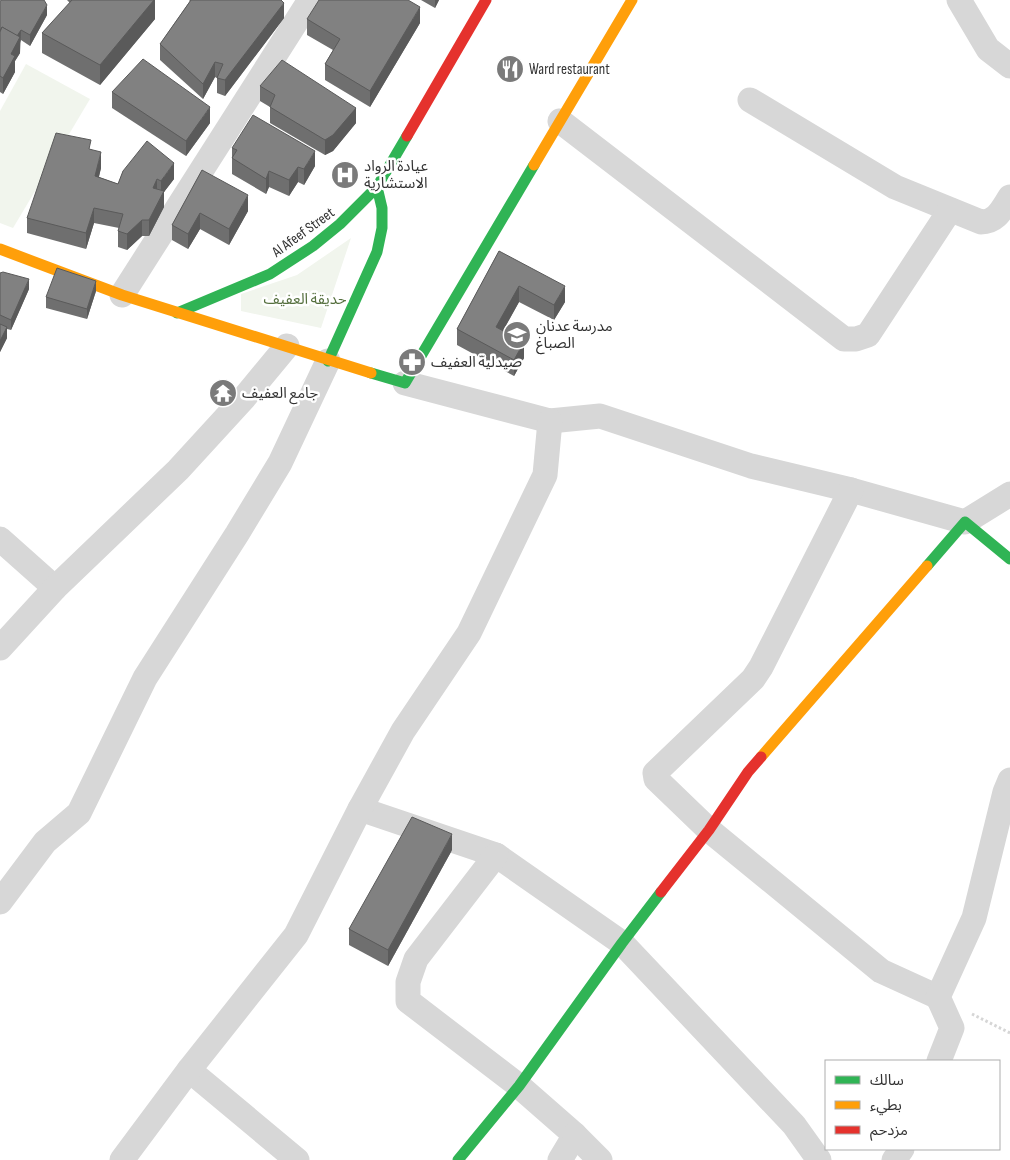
<svg xmlns="http://www.w3.org/2000/svg" width="1010" height="1160" font-family="'Sofia Sans Condensed','Noto Sans Arabic',sans-serif">
<style>
.green{fill:#f1f5ed}
.lines{fill:none;stroke-linecap:round;stroke-linejoin:round}
.path{stroke:#d6d6d6;stroke-width:3;stroke-dasharray:2.5 2.5;stroke-linecap:butt}
.street{stroke:#d7d7d7;stroke-width:25}
.fast{stroke:#30b455;stroke-width:11}
.slow{stroke:#ff9f0a;stroke-width:11}
.jam{stroke:#e5322d;stroke-width:11}
.wall{fill:#6f6f6f}
.shaded-wall{fill:#5a5a5a}
.building{fill:#818181;stroke:#5a5a5a}
.labels{text-anchor:middle;stroke-width:5;stroke-linejoin:round;paint-order:stroke}
.poi-label{font-size:15px;fill:#333;stroke:#fff;text-anchor:start}
.street-label{font-size:15px;fill:#333;stroke:#fff}
.park-label{font-size:15px;fill:#56703f;stroke:#fff}
</style>
<rect width="100%" height="100%" fill="#fff"/>
<g class="green">
<polygon points="26,64 90,99 13,228 0,223 0,111"/>
<polygon points="351,238 321,328 241,311 241,294 297,275"/>
</g>
<g class="lines">
<polyline class="path" points="972,1014 1010,1033"/>
<g class="street">
<polyline points="959,0 988,49 1010,66"/>
<path d="M750 100 895 187 981 222C997 222 1002 209 1010 197"/>
<polyline points="560,121 844,339 856,339 868,335 950,210"/>
<polyline points="122,295 310,0"/>
<polyline points="405,383 550,421 600,416 751,466 851,490 965,522 1010,494"/>
<polyline points="851,490 761,667 753,679 655,773 656,779 709,830 881,971 938,997"/>
<polyline points="0,539 55,588"/>
<polyline points="0,648 55,588 178,470 244,398 287,346"/>
<polyline points="360,809 496,855 622,943 794,1125 819,1160"/>
<polyline points="496,855 416,959 408,982 408,1001 519,1086 575,1135 560,1160"/>
<polyline points="0,902 45,842 79,813 145,678 237,534 280,463 328,361"/>
<polyline points="939,1061 952,1028 938,997 974,918 1005,792 1010,780"/>
<polyline points="189,1070 297,1160"/>
<polyline points="575,1135 600,1160"/>
<polyline points="122,1160 189,1070 296,935 360,809 403,731 469,633 545,475 550,421"/>
<polyline points="894,1160 902,1149"/>
</g>
<g class="fast">
<polyline points="177,313 270,274 313,246 340,224 377,187 407,136"/>
<polyline points="328,361 377,252 382,228 382,208 377,187"/>
<polyline points="371,373 405,383 534,165"/>
<polyline points="927,566 965,522 1010,559"/>
<polyline points="458,1160 519,1086 622,943 661,892"/>
</g>
<g class="slow">
<polyline points="534,165 632,0"/>
<polyline points="0,249 122,295 371,373"/>
<polyline points="761,757 927,566"/>
</g>
<g class="jam">
<polyline points="407,136 486,0"/>
<polyline points="661,892 709,830 748,772 761,757"/>
</g>
</g>
<g class="wall">
<polygon points="67,0 155,0 155,19 100,85 42,53 42,33 70,3"/>
<polygon points="189,0 281,0 284,18 225,96 217,93 217,78 215,77 203,99 160,60 160,44 190,1"/>
<polygon points="421,0 439,0 435,8"/>
<polygon points="0,2 47,15 30,46 21,40 20,43 20,53 15,61 15,72 3,94 0,92"/>
<polygon points="307,19 420,23 370,107 325,80 325,64 333,50 307,35"/>
<polygon points="260,86 356,123 333,151 325,155 270,123 270,107 260,101"/>
<polygon points="112,92 210,123 186,156 112,108"/>
<polygon points="232,148 315,166 304,185 298,182 289,196 269,187 266,194 232,174"/>
<polygon points="91,149 101,168 99,177 118,184 123,171 174,179 164,192 164,207 149,236 142,236 127,250 118,247 118,231 119,228 94,223 86,249 27,233 27,218"/>
<polygon points="202,170 248,211 229,245 200,229 188,249 172,240 172,225"/>
<polygon points="499,251 565,302 554,320 519,302 503,331 524,358 514,376 457,345 457,329"/>
<polygon points="0,273 29,289 11,330 7,329 7,338 0,352"/>
<polygon points="96,291 87,319 46,308 46,297"/>
<polygon points="452,850 388,966 349,945 349,929"/>
</g>
<g class="shaded-wall">
<polygon points="154,0 155,0 155,19 100,85 100,65"/>
<polygon points="435,0 439,0 435,8"/>
<polygon points="284,3 284,18 225,96 225,80"/>
<polygon points="47,5 47,15 30,46 30,35"/>
<polygon points="420,7 420,23 370,107 370,91"/>
<polygon points="21,30 20,53 15,61 15,72 3,94 3,78 15,39"/>
<polygon points="215,62 215,77 203,99 203,84"/>
<polygon points="210,107 210,123 186,156 186,141"/>
<polygon points="356,108 356,123 333,151 325,155 325,140"/>
<polygon points="315,151 315,166 304,185 304,169"/>
<polygon points="101,152 101,168 95,191 95,176"/>
<polygon points="174,163 174,179 164,192 164,207 149,236 149,220 161,197 161,181"/>
<polygon points="298,167 298,182 289,196 289,180"/>
<polygon points="269,171 269,187 266,194 266,179"/>
<polygon points="157,179 157,194 153,188"/>
<polygon points="248,195 248,211 229,245 229,229"/>
<polygon points="94,208 94,223 86,249 86,233"/>
<polygon points="200,213 200,229 188,249 188,234"/>
<polygon points="142,220 142,236 127,250 127,234"/>
<polygon points="29,279 29,289 11,330 11,320"/>
<polygon points="96,281 96,291 87,319 87,309"/>
<polygon points="519,286 519,302 496,343 496,327"/>
<polygon points="565,286 565,302 554,320 554,305"/>
<polygon points="7,327 7,338 0,352 0,341"/>
<polygon points="524,342 524,358 514,376 514,360"/>
<polygon points="452,834 452,850 388,966 388,950"/>
</g>
<g class="building">
<polygon points="1,0 44,0 47,5 30,35 21,30 17,36 2,27 0,31 0,2"/>
<polygon points="72,0 154,0 100,65 42,33"/>
<polygon points="191,0 281,0 284,3 225,80 217,78 223,64 215,62 203,84 160,44"/>
<polygon points="319,0 408,0 420,7 370,91 325,64 340,39 307,19"/>
<polygon points="2,27 20,37 11,54 15,56 3,78 0,76 0,32"/>
<polygon points="143,59 210,107 186,141 112,92"/>
<polygon points="282,60 356,108 333,135 325,140 270,107 275,95 260,86"/>
<polygon points="253,115 315,151 304,169 298,167 289,180 269,171 266,179 232,158 237,150 232,148"/>
<polygon points="56,133 91,140 89,149 101,152 95,176 118,184 123,171 147,141 174,163 161,181 157,179 153,188 164,191 149,220 142,220 127,234 118,231 123,214 94,208 86,233 27,218"/>
<polygon points="202,170 248,195 229,229 200,213 188,234 172,225"/>
<polygon points="499,251 565,286 554,305 519,286 496,327 524,342 514,360 457,329"/>
<polygon points="57,268 96,281 87,309 46,297"/>
<polygon points="3,272 29,279 11,320 0,315 0,273"/>
<polygon points="0,324 7,327 0,341"/>
<polygon points="412,817 452,834 388,950 349,929"/>
</g>
<defs>
<g id="restaurant-disc" transform="scale(1.4375)"><circle r="9.5" fill="#7a7a7a" stroke="#fff"/><path d="M-5-6h1v4h1v-4h1v4h1v-4h1v5L-1.5 .5V6h-2V.5L-5-1ZM5-6V6H3V1.5H1.5Q1.5-4 5-6Z" fill="#fff"/></g>
<g id="hospital-disc" transform="scale(1.4375)"><circle r="9.5" fill="#7a7a7a" stroke="#fff"/><path d="M-5-5h3v3.5h4V-5h3V5h-3V1.5h-4V5h-3Z" fill="#fff"/></g>
<g id="school-disc" transform="scale(1.4375)"><circle r="9.5" fill="#7a7a7a" stroke="#fff"/><path d="M0-5L7-2L0 1L-7-2ZM-4 1L0 2.5L4 1V4Q0 6-4 4Z" fill="#fff"/></g>
<g id="pharmacy-disc" transform="scale(1.4375)"><circle r="9.5" fill="#7a7a7a" stroke="#fff"/><path d="M-2-6h4v4h4v4h-4v4h-4v-4h-4v-4h4Z" fill="#fff"/></g>
<g id="temple-disc" transform="scale(1.4375)"><circle r="9.5" fill="#7a7a7a" stroke="#fff"/><path d="M0-6L5-2H3V0L6.5 2.5H4V6H1.5V3h-3V6H-4V2.5H-6.5L-3 0V-2H-5Z" fill="#fff"/></g>
</defs>
<g fill-rule="evenodd">
<use href="#restaurant-disc" x="510" y="69"/>
<use href="#hospital-disc" x="345" y="175"/>
<use href="#school-disc" x="517" y="335"/>
<use href="#pharmacy-disc" x="412" y="362"/>
<use href="#temple-disc" x="223" y="393"/>
</g>
<g class="labels">
<g class="poi-label">
<text x="529" y="74">Ward restaurant</text>
<text x="364" y="171">عيادة الرواد<tspan x="364" dy="17">الاستشارية</tspan></text>
<text x="536" y="331">مدرسة عدنان<tspan x="536" dy="17">الصباغ</tspan></text>
<text x="431" y="367">صيدلية العفيف</text>
<text x="242" y="398">جامع العفيف</text>
</g>
<g class="street-label">
<text transform="translate(303 232) rotate(-36)" y="5">Al Afeef Street</text>
</g>
<g class="park-label">
<text x="305" y="304">حديقة العفيف</text>
</g>
</g>
<rect x="825" y="1060" width="175" height="90" fill="#ffffff" stroke="#adadad"/>
<rect x="835" y="1076" width="25" height="8" fill="#30b455" stroke="#adadad"/>
<text x="870" y="1085" font-size="15" fill="#333333">سالك</text>
<rect x="835" y="1101" width="25" height="8" fill="#ff9f0a" stroke="#adadad"/>
<text x="870" y="1110" font-size="15" fill="#333333">بطيء</text>
<rect x="835" y="1126" width="25" height="8" fill="#e5322d" stroke="#adadad"/>
<text x="870" y="1135" font-size="15" fill="#333333">مزدحم</text>
</svg>
